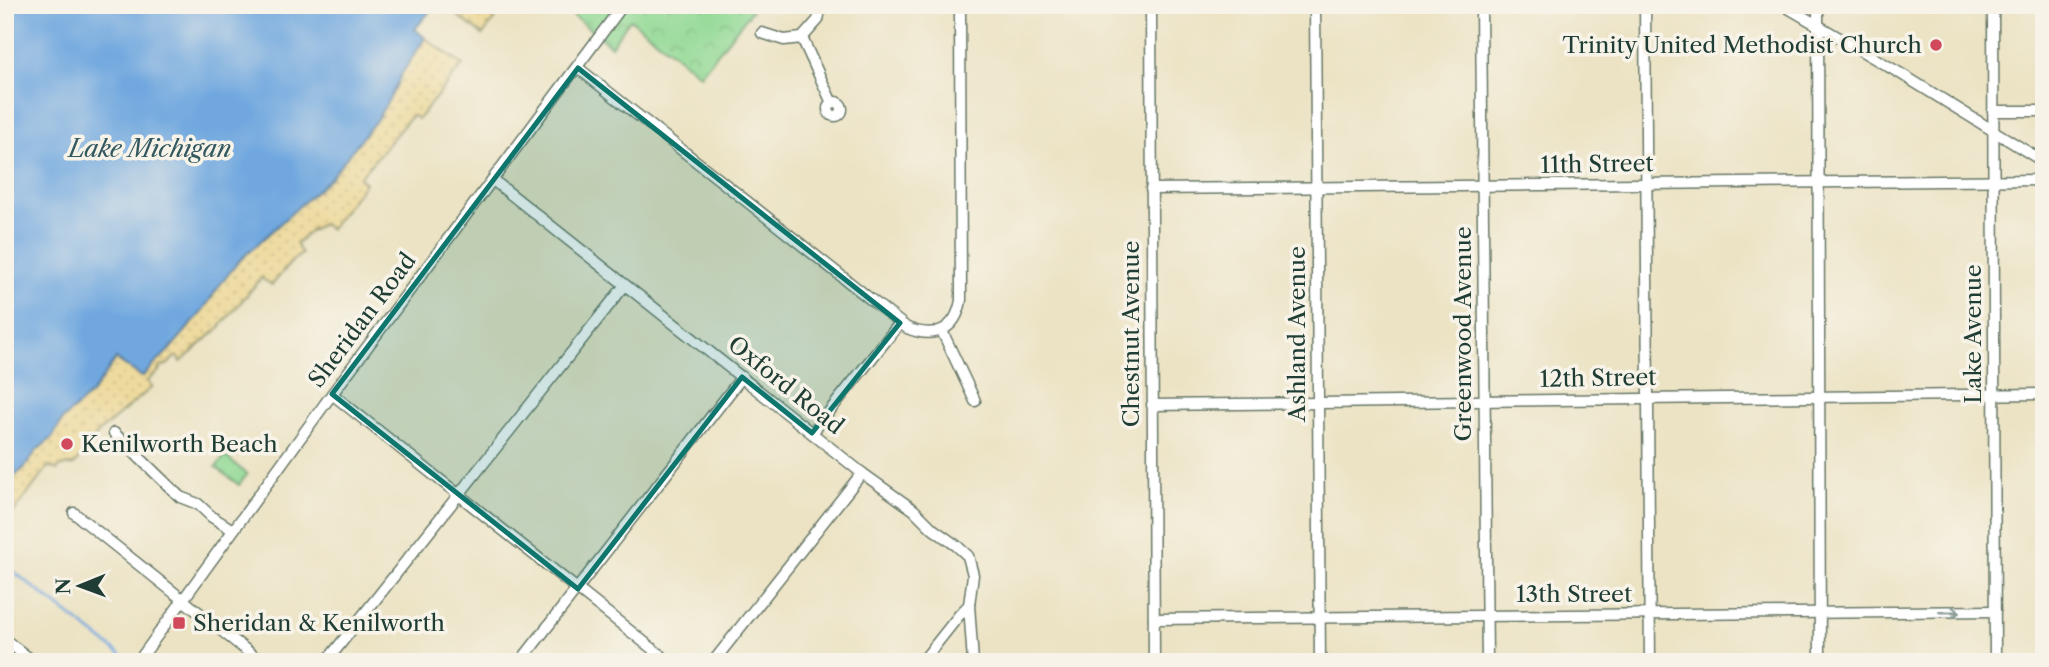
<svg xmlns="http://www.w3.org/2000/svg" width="2049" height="667" font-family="'Libre Caslon Text',serif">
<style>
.sand{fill:url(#sand-dots);stroke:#868c69;stroke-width:2}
.park{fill:url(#park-crowns);stroke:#588b64;stroke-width:2}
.pitch{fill:#91d994;stroke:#588b64;stroke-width:2}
.water{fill:#70a7df;stroke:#48728a;stroke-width:2}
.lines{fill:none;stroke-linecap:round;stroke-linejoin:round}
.stream{stroke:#70a7df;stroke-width:2.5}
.minor-casing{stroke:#677766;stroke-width:13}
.minor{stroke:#fff;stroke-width:10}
.rail{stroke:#1f3d34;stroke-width:2.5;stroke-dasharray:10 5;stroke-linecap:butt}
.oneway{stroke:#8f9e9a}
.marked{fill:#0f766e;fill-opacity:0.2;stroke:#0f766e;stroke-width:5;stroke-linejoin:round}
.poi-dot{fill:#d1495b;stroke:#f7f3e8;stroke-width:2.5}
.labels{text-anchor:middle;stroke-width:7;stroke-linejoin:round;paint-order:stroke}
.poi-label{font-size:23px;fill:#1f3d34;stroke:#f7f3e8;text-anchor:start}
.street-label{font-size:23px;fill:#1f3d34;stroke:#f7f3e8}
.water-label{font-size:24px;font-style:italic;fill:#33585f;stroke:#f7f3e8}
</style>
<defs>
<pattern id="sand-dots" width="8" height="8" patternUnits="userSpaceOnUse" patternTransform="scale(1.75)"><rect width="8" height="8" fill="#eeda9e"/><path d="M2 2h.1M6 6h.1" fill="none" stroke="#ccbc89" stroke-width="1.8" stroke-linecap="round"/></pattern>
<pattern id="park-crowns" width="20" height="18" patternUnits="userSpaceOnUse" patternTransform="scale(1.75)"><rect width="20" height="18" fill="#91d994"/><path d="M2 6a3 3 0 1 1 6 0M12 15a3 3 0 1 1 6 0" fill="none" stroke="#7dbb80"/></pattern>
</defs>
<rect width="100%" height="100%" fill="#f7f3e8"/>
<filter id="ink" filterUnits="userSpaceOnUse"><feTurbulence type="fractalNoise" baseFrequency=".0143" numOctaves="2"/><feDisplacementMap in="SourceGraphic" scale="14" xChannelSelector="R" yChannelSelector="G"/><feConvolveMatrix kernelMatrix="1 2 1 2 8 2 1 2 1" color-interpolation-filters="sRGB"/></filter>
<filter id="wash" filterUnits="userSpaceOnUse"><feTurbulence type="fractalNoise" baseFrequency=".00686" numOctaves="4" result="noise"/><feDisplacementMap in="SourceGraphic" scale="28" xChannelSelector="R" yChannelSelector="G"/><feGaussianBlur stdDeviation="1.57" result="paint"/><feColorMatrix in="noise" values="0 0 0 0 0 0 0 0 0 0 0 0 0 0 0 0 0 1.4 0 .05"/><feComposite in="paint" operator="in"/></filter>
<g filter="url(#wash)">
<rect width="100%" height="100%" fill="#ece3c4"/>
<g class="sand">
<polygon points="461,5 504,5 483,35 454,13"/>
<polygon points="425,38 463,65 418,119 412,115 359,178 365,183 330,229 323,224 310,231 296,244 302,254 292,261 272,285 261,278 220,327 181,362 178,357 175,357 167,365 162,366 158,372 147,381 152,387 99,432 74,465 61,466 57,470 49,466 5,523 5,485 26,466 37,450 52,437 63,419 91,394 116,359 142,377 170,349 202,312 219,286 238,262 330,177 377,119 391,96 401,75"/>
</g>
<polygon class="park" points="560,5 756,5 700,75 630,19 611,46"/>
<polygon class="pitch" points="225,456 247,474 239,485 216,467"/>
<polygon class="water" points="5,5 435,5 415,29 425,38 401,75 391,96 377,119 330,178 238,262 219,286 202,312 170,349 142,377 116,359 91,394 63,419 52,438 37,450 26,466 5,485"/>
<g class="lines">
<polyline class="stream" points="5,565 130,662"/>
</g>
</g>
<g filter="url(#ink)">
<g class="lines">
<g class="minor-casing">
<g id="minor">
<polyline points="821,5 818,20 802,38 832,103"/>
<polyline points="1151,5 1154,662"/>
<polyline points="1315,5 1320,662"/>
<polyline points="1481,5 1487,662"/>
<polyline points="1645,5 1650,662"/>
<polyline points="1783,5 1903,75 2044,162"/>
<polyline points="1818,5 1820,662"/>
<polyline points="1993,5 1995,662"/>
<polyline points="762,33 784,40 802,38"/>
<path d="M578 68 907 328C934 339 956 331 961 300L960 5"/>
<circle cx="835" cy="109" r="7"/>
<polyline points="1993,111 2044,111"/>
<polyline points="493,180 862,473 914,510 933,529 957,546 968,556 973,575 969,605 973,662"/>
<polyline points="1151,189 2044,180"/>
<polyline points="942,331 975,401"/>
<polyline points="332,394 669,662"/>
<polyline points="1152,405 2044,394"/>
<polyline points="114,433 180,497 198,504 212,517 233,530"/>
<polyline points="812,433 900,323"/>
<polyline points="74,513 261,662"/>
<polyline points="1154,619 1995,611"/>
<polyline points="5,640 34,662"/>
<polyline points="138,662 332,394 623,5"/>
<polyline points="326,662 625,285"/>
<polyline points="520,662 742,377"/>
<polyline points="713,662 862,473"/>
<polyline points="922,662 960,614 969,605"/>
</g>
</g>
<use href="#minor" class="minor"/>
<polyline class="rail" points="2040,662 2044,659"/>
</g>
<defs><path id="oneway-shaft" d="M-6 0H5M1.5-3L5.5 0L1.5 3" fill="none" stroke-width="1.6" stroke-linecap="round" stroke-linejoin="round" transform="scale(1.75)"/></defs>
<use class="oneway" href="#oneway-shaft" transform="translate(1950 612)"/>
</g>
<path class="marked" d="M578 68 900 323 812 433 742 377 578 589 332 394Z"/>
<g class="poi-dot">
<circle cx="1936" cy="45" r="7"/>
<circle cx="67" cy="444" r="7"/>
<rect x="172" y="616" width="14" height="14" rx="3.5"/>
</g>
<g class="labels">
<g class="poi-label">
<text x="1922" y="53" text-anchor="end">Trinity United Methodist Church</text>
<text x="81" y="452">Kenilworth Beach</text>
<text x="193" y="631">Sheridan &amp; Kenilworth</text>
</g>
<g class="street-label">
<text transform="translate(1597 164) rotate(-1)" y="8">11th Street</text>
<text transform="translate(362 320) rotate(-53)" y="8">Sheridan Road</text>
<text transform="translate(1131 334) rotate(-90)" y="8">Chestnut Avenue</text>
<text transform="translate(1297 334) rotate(-90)" y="8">Ashland Avenue</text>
<text transform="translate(1463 334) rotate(-90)" y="8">Greenwood Avenue</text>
<text transform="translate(1973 334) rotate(-90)" y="8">Lake Avenue</text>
<text transform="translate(1598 378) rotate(-1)" y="8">12th Street</text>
<text transform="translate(786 385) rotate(39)" y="8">Oxford Road</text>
<text x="1574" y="602">13th Street</text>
</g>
<g class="water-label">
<text x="150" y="157">Lake Michigan</text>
</g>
</g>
<rect width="2049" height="667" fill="none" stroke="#f7f3e8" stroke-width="28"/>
<g transform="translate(80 586) rotate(269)" stroke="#f7f3e8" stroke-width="5" paint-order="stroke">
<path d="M0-5L12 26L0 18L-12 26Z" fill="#1f3d34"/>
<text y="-10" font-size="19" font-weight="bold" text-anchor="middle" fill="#1f3d34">N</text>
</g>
</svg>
